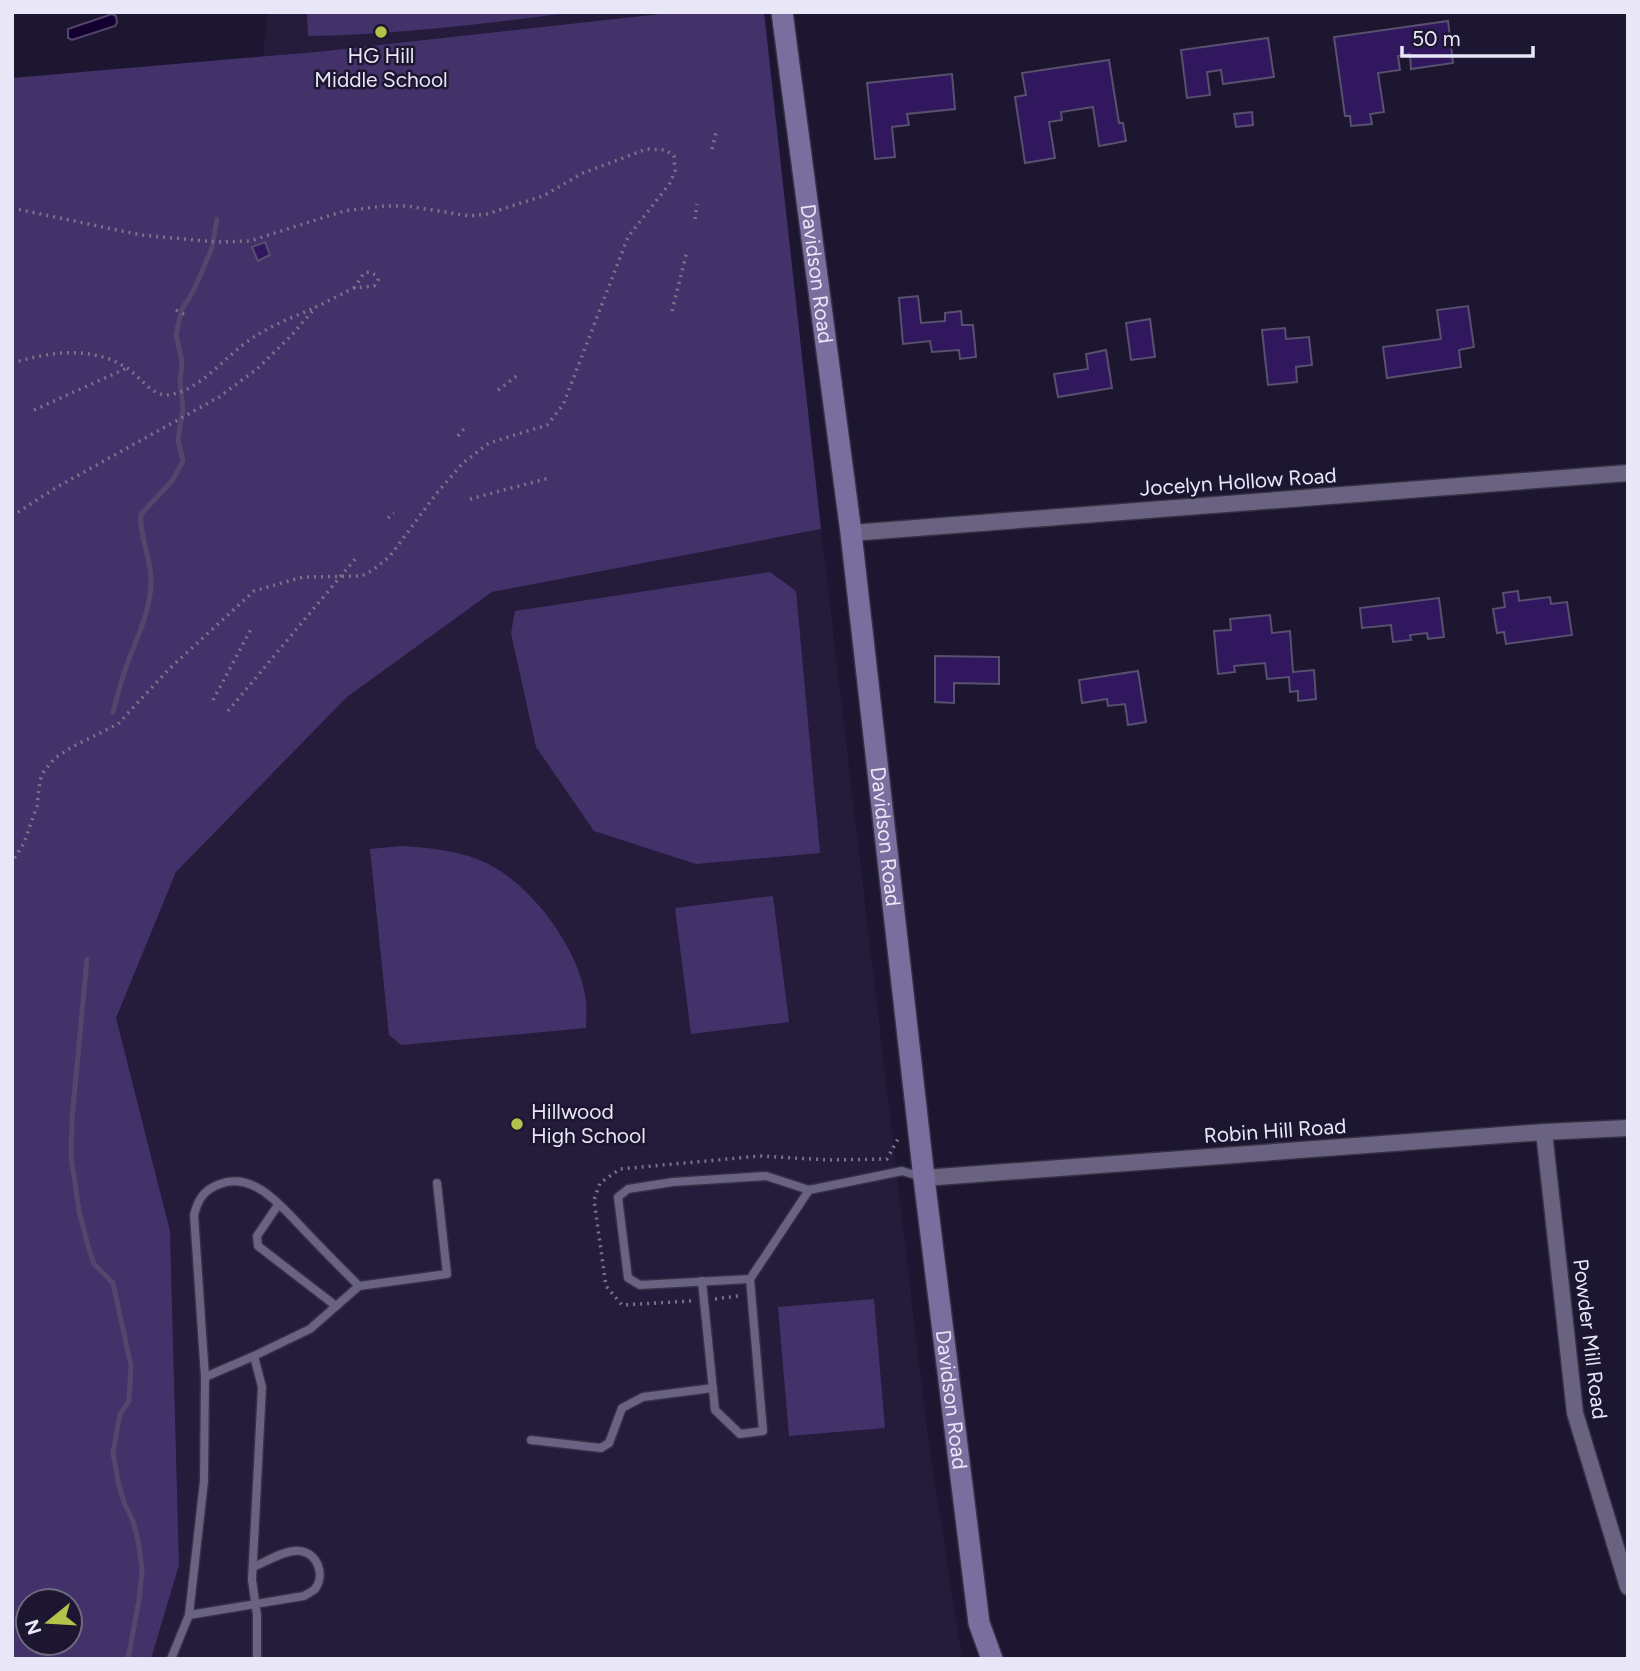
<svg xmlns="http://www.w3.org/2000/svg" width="1640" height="1671" font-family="Figtree,sans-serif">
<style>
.built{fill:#251c3c}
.green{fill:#423269;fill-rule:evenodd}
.water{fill:#130030;stroke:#53456c;stroke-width:2}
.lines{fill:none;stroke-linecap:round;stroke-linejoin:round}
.stream{stroke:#53456c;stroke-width:5}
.building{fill:#31185e;stroke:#57506e;stroke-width:2}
.lane-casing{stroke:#353044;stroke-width:11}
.street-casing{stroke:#353044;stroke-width:19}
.secondary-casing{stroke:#353044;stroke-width:24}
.path{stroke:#79738a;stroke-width:3.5;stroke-dasharray:2 5;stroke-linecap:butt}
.lane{stroke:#696281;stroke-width:8}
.street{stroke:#696281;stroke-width:16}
.secondary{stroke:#7a6e9e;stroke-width:21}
.poi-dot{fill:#b5c249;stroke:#1d1630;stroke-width:2.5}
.labels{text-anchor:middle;stroke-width:5;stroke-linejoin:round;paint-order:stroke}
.poi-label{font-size:21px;fill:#e9e6f8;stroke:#1d1630}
.street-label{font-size:21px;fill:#e9e6f8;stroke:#1d1630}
</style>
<rect width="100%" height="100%" fill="#1d1630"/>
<g class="built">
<polygon points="267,12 678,12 263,57"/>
<polygon points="821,529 927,1431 962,1659 151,1659 179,1565 170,1231 116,1018 176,872 347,697 492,592"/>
</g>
<g class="green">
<path d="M307 12H577C488 23 398 35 308 36Z"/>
<path d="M678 12H764L821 529 492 592 347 697 176 872 116 1018 170 1231 179 1565 151 1659H12V78L315 52ZM28 1601H70V1643H28Z"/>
<polygon points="770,572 796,591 820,853 696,864 594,831 536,747 511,633 515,611"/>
<path d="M402 846C428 848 453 850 477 859 528 878 579 947 586 1000 587 1009 586 1019 586 1028L401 1045 389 1035 370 849Z"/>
<polygon points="773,896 789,1022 691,1034 675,908"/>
<polygon points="874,1299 885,1428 789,1436 778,1307"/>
</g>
<polygon class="water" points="112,14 116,16 117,23 115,26 72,40 68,38 68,29"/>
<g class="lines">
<g class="stream">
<path d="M113 712C117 698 120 684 125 670 135 641 150 615 151 583 152 559 139 538 141 514L172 481 183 461 178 440 183 408 180 381 182 362 176 334 182 309 193 292 212 248 217 219"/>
<polyline points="87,959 72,1119 71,1156 79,1211 88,1246 94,1264 113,1283 131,1366 129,1401 120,1414 113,1453 119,1486 125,1505 133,1521 139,1545 142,1570 139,1600 128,1659"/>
</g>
</g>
<g class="building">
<polygon points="1448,21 1453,63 1411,69 1410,54 1398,56 1400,70 1378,73 1384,112 1370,114 1372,124 1351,126 1350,116 1345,116 1334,37"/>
<polygon points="1268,38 1274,77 1223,84 1221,70 1207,72 1210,95 1187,98 1181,50"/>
<polygon points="1109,60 1119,123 1123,123 1126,141 1099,146 1093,107 1061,112 1062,120 1049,122 1055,158 1025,163 1015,97 1026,95 1022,73"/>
<polygon points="952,74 955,109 907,114 909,125 892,127 895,157 875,159 867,83"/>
<polygon points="1252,112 1253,125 1236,127 1234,114"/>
<polygon points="265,242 270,255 258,261 252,247"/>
<polygon points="918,296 921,323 945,321 945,313 961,311 962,325 973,325 976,357 960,359 959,350 932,352 930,341 903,344 899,298"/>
<polygon points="1468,306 1474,347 1459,350 1461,367 1387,378 1383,347 1441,339 1437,310"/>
<polygon points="1150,319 1155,357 1131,360 1126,323"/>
<polygon points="1285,328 1286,339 1309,337 1312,365 1296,367 1297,382 1268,385 1262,330"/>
<polygon points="1106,350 1112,388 1058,397 1054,374 1088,369 1086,354"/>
<polygon points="1518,591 1519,601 1550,597 1551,604 1567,602 1572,635 1506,644 1504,632 1497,633 1493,609 1505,607 1503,593"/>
<polygon points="1439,598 1444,637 1428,639 1427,633 1410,635 1411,640 1393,642 1391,625 1362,628 1360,608"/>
<polygon points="1270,615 1272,633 1290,631 1293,672 1314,670 1316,699 1298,701 1298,691 1290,692 1289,677 1267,679 1265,663 1234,666 1235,672 1218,674 1214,631 1231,630 1230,619"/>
<polygon points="935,656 999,657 999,684 954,683 954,703 935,702"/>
<polygon points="1138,671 1146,722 1128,725 1125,704 1108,706 1107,699 1082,703 1079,680"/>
</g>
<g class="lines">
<g class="lane-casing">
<g id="lane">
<polyline points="809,1190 750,1279 640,1285 628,1278 618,1197 628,1189 673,1182 766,1176 809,1190 902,1171 922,1177"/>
<polyline points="278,1205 257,1236 258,1246 336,1306"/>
<polyline points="702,1281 715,1410 740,1434 763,1431 750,1279"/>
<path d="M205 1377 194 1215C198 1200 203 1190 220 1184 256 1170 286 1212 309 1235 325 1252 342 1269 359 1286"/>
<polyline points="531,1440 601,1448 609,1443 622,1408 643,1397 713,1388"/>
<path d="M189 1615 304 1596C307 1594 311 1592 314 1590 326 1577 318 1553 300 1551 286 1549 266 1562 253 1567"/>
<polyline points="171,1659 189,1615 204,1481 205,1377 254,1356"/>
<polyline points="257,1659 257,1615 252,1580 262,1387 254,1356 310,1329 359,1286 447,1274 437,1183"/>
</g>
</g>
<g class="street-casing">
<g id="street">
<polyline points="851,533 1628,473"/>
<polyline points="1544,1132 1575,1413 1628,1587"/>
<polyline points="924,1178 1544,1132 1628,1128"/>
</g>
</g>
<g class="secondary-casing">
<g id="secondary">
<path id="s1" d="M782 12 851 533 924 1178 979 1623 992 1659"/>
</g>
</g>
<g class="path">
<polyline points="712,149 717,129"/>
<polyline points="12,208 141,235 216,242 250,241 344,211 384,206 407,206 470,216 487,214 543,196 583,173 647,149 666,150 674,156 675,171 670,183 628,237 563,405 547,425 489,443 463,463 436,494 390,556 373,570 362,576 303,577 254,591 169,669 118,724 72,747 55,758 44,771 40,780 37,806 24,843 12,862"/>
<polyline points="695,219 697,204"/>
<polyline points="176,310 187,316"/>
<polyline points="672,311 687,251"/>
<path d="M12 363C50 352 91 345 127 368 139 376 152 395 166 395 199 393 226 355 251 339 270 326 293 317 314 308"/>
<polyline points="498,390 518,375"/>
<polyline points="34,410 127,368"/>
<polyline points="458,436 464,429"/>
<polyline points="470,499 549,478"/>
<polyline points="12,516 57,487 219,397 257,369 291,336 316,307 354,288 374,286 378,280 377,276 370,272 364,273 354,288"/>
<polyline points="388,518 394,513"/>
<polyline points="213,700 251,629"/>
<polyline points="228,711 356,558"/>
<polyline points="715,1299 738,1296"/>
<polyline points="691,1301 622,1305 606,1286 594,1200 600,1183 620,1169 760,1156 829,1160 887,1159 898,1139"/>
</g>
<use href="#lane" class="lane"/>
<use href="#street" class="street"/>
<use href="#secondary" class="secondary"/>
</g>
<g class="poi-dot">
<circle cx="381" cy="32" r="7"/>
<circle cx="517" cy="1124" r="7"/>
</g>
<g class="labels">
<g class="poi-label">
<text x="381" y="63">HG Hill<tspan x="381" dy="24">Middle School</tspan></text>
<text x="531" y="1119" text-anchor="start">Hillwood<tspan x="531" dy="24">High School</tspan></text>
</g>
<g class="street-label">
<text dy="7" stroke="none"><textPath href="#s1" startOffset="264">Davidson Road</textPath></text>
<text transform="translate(1238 482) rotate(-4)" y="7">Jocelyn Hollow Road</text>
<text dy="7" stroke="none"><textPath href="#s1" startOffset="831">Davidson Road</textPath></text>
<text transform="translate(1275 1131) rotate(-4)" y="7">Robin Hill Road</text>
<text transform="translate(1590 1339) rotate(83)" y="7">Powder Mill Road</text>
<text dy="7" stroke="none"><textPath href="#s1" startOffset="1398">Davidson Road</textPath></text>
</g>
</g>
<rect width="1640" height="1671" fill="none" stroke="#e9e6f8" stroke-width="28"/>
<g transform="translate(49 1622) rotate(252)"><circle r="33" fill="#1d1630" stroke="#6f6980" stroke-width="2"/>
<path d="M0-5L12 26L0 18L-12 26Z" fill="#b5c249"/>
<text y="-10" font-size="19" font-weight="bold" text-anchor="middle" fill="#e9e6f8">N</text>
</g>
<path d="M1402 46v10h131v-10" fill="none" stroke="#e9e6f8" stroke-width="3.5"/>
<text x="1412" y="46" font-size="21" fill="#e9e6f8" stroke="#1d1630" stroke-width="5" paint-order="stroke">50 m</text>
</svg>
